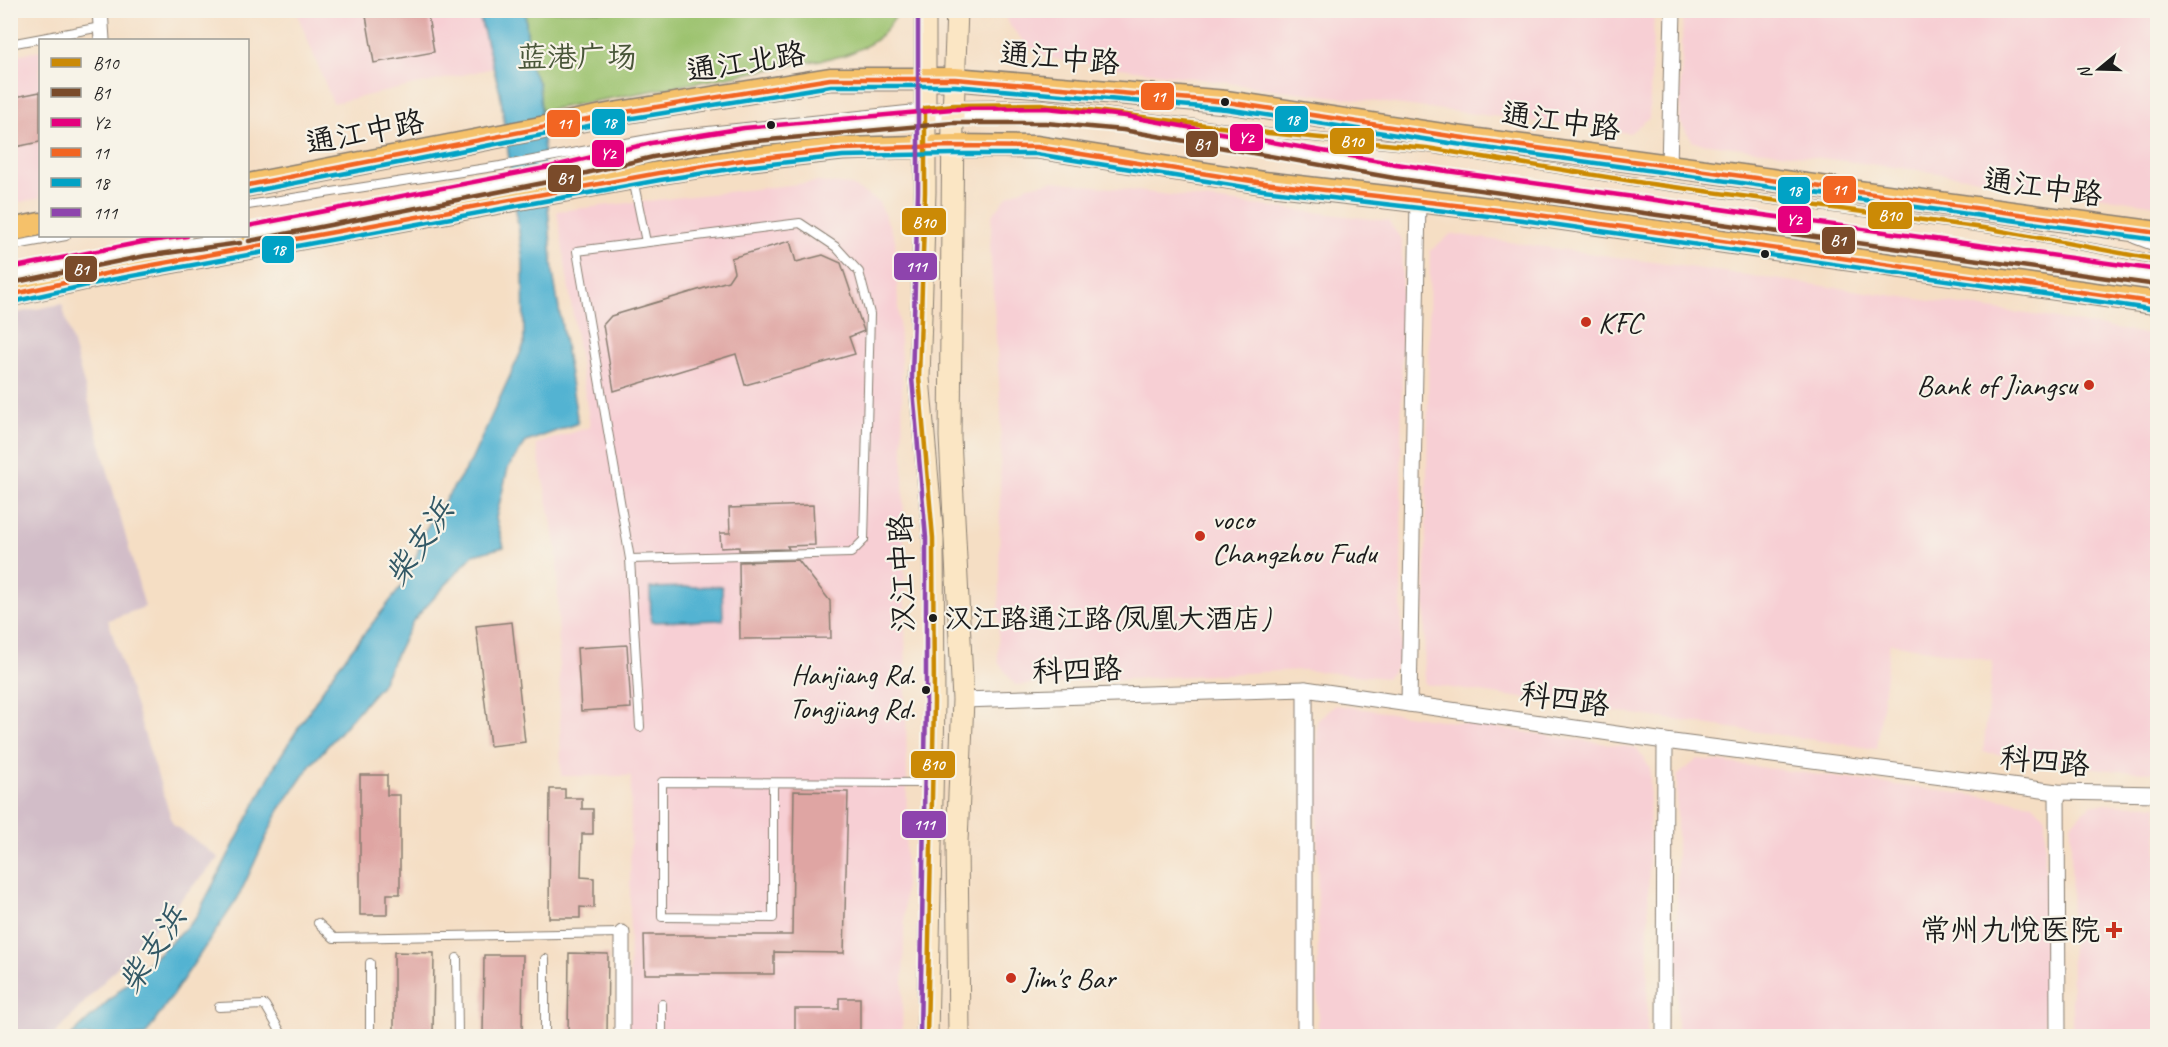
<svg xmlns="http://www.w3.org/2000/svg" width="2168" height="1047" font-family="Caveat,'LXGW WenKai TC',sans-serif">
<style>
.built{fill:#f7cfd4}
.industrial{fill:#d2bdc8}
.green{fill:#9dc36f;stroke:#5c7046;stroke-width:1.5}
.water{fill:#53b3d2;stroke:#386877;stroke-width:1.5}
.building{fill:#dfa5a3}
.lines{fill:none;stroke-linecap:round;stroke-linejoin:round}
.lane-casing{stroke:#887d70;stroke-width:10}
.street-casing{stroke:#887d70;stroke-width:17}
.secondary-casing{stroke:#887d70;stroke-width:23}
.primary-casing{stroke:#887d70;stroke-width:25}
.lane{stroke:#fff;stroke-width:8}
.street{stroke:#fff;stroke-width:15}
.secondary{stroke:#fbe6c4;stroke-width:21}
.primary{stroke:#f5c16b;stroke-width:22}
.bus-1-casing{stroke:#f7f3e8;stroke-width:9}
.bus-2-casing{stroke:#f7f3e8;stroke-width:9}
.bus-3-casing{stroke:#f7f3e8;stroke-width:9}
.bus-4-casing{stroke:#f7f3e8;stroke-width:9}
.bus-5-casing{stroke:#f7f3e8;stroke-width:9}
.bus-6-casing{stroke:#f7f3e8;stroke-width:9}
.bus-1{stroke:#cb8a06;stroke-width:4.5}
.bus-2{stroke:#7a4b2a;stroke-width:4.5}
.bus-3{stroke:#e5007d;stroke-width:4.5}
.bus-4{stroke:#f26522;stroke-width:4.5}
.bus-5{stroke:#01a2c5;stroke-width:4.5}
.bus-6{stroke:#8e44ad;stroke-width:4.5}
.bus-dot{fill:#1c1c1c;stroke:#f7f3e8;stroke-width:2}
.poi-dot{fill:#c8321e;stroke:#f7f3e8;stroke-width:2}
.labels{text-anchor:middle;stroke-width:4.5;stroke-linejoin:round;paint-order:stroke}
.bus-label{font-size:28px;fill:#1c1c1c;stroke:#f7f3e8;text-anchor:start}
.park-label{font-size:30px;fill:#495639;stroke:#f7f3e8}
.street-label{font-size:30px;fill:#1c1c1c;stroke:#f7f3e8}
.poi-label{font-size:30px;fill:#1c1c1c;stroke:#f7f3e8;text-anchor:start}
.water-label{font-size:32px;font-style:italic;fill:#325865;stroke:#f7f3e8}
.line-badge{stroke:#f7f3e8;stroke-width:2}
.badge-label{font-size:16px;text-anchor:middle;font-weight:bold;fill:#fff}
</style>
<rect width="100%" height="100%" fill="#f7f3e8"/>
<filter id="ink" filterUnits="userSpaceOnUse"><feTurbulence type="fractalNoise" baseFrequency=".0167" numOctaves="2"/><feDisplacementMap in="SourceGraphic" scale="12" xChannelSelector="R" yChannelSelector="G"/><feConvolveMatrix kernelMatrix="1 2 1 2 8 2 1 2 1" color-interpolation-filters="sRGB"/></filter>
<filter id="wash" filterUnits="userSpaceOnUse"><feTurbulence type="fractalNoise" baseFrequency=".008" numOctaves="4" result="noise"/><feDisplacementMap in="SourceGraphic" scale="24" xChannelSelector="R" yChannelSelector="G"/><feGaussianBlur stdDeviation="1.35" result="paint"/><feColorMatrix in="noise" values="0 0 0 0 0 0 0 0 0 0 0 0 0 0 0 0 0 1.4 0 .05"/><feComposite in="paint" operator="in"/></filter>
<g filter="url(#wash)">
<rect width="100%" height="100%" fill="#f5dec4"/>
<g class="built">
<polygon points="296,11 478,11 494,68 333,103"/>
<polygon points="1002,11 1654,11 1649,118 1630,133 1264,88 1048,58 1027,45 1011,27"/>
<polygon points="1683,11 2157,11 2157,205 1917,170 1693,142 1680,122"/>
<polygon points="40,50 40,198 11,204 11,56"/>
<polygon points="1054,181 1388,221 1402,240 1401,661 1387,678 1303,670 1015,685 998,662 1001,410 990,248 992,216 1008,195 1029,186"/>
<polygon points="817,182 851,185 879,202 895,239 902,384 907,783 902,1036 629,1036 631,776 561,776 557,550 536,444 590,427 557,211"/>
<polygon points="1451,234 2040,316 2157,336 2157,772 2115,771 1983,752 1993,661 1890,643 1877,749 1424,684 1430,251"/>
<polygon points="1335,705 1637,748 1650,768 1647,1036 1318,1036 1317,721"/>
<polygon points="1698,759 2032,803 2045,817 2045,1036 1677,1036 1677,776"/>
<polygon points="2091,804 2157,805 2157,1036 2072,1036 2071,824"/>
</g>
<polygon class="industrial" points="62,304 145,607 108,620 173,824 219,858 53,1036 11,1036 11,314"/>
<path class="green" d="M525 11H899C882 39 873 45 842 56L541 111 539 84 530 67Z"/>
<g class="water">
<polygon points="478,11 525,11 530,67 539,84 553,273 578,423 526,442 508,468 496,518 504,547 473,555 413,621 381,685 310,766 279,810 238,898 145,1036 71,1036 195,919 278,760 334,672 409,577 425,530 471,461 524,345 523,262 500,92"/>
<polygon points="722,586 723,620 651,622 650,588"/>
</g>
<g id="blocks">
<g class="building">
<polygon points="365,10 427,10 434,52 374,63"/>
<polygon points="40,92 40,142 10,148 10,98"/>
<polygon points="790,241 796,262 823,255 841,263 864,331 849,337 855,354 745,385 736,354 614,391 603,325 611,316 728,281 734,272 731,258"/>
<polygon points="813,505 815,545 787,546 789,549 739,550 739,547 721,548 720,533 730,533 729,508"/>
<polygon points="798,560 830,601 831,638 740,639 739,562"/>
<polygon points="512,622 525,742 490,746 476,626"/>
<polygon points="627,645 631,708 581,711 577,648"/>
<polygon points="360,775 387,775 387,795 400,795 400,894 387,894 387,915 360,915"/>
<polygon points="550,789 565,789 565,798 582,798 582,809 593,809 593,834 582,834 581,877 594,878 594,908 580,907 580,918 549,918"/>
<polygon points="794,791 848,792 844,953 774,952 774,974 645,974 644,935 792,935"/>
<polygon points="394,952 434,953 433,1036 394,1036"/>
<polygon points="569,953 608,954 607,1036 568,1036"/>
<polygon points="484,955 523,955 522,1036 483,1036"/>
<polygon points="839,998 860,998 860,1036 795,1035 795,1009 839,1009"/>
</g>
</g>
</g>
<g filter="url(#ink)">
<use href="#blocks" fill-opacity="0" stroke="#887d70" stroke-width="1.5"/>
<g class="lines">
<g class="lane-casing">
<g id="lane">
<polyline points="10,44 101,27"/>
<polyline points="633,179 646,242"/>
<polyline points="248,205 500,166 670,135 954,105 1041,104 1268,133 1427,148 1644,183 1991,229 2158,260"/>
<polyline points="248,234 552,174 652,150 745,135 953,116 1046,115 1124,123 1395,171 2158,278"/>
<polyline points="2134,239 2158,248"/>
<polyline points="10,246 66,236"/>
<polyline points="10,276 144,249 239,236"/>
<polyline points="630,559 851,553 864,540 870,314 859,272 836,247 800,223 577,251 630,559 640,727"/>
<polyline points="773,784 773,918 662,917 662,782 930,783"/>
<polyline points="318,923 334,938 622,933"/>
<polyline points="457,958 458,1036"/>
<polyline points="545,959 545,1036"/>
<polyline points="219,1007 265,1005 283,1036"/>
<polyline points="370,1036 370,963"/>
<polyline points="662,1036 662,1004"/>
</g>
</g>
<g class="street-casing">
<g id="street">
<polyline points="100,10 102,40"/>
<polyline points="1669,166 1673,10"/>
<polyline points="963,700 1305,689 1665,741 2057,792 2158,794"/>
<polyline points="1409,704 1418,200"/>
<polyline points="2057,792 2058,1036"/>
<polyline points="622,1036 622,933"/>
<polyline points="1305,1036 1305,689"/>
<polyline points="1664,1036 1665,741"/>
</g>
</g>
<g class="secondary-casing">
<g id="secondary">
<polyline points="925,10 925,192 919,378 933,538 934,703 927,1036"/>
<polyline points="957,10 953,116 950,437 963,700 957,842 959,1036"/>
</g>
</g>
<g class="primary-casing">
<g id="primary">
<polyline points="248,185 613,114 830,79 955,79 1227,102 1457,137 2158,233"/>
<polyline points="10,230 40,224"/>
<polyline points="10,295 109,273 659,173 743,160 842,149 953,146 1037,147 1264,183 1524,213 2158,303"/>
</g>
</g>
<use href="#lane" class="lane"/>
<use href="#street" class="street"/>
<use href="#secondary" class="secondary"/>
<use href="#primary" class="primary"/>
<g class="bus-1-casing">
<polyline id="bus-1" points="927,1036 934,703 933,538 919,378 925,192 925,108 954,105 1041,104 1268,133 1427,148 1644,183 1991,229 2158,260"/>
</g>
<g class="bus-2-casing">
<g id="bus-2">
<polyline points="249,241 553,181 653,157 746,142 953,123 1046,123 1123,130 1394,178 2157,285"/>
<polyline points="11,283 145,256 240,243"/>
</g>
</g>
<g class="bus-3-casing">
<g id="bus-3">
<polyline points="248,226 550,167 651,143 744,128 952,109 1046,108 1125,116 1396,164 2158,270"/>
<polyline points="10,268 143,242 187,236"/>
</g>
</g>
<g class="bus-4-casing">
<g id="bus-4">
<polyline points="248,185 613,114 830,79 955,79 1227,102 1457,137 2158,233"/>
<polyline points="10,295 109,273 659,173 743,160 842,149 953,146 1037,147 1264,183 1524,213 2158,303"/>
</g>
</g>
<g class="bus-5-casing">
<g id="bus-5">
<polyline points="249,192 614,121 831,86 955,86 1226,109 1456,144 2157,240"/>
<polyline points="12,302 110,280 660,180 744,167 843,156 953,154 1036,154 1263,190 1523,220 2157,310"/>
</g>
</g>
<g class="bus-6-casing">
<polyline id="bus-6" points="918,10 918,192 912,378 926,538 926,703 920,1036"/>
</g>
<use href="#bus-1" class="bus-1"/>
<use href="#bus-2" class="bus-2"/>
<use href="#bus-3" class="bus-3"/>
<use href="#bus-4" class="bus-4"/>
<use href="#bus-5" class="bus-5"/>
<use href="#bus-6" class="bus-6"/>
</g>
</g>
<g class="bus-dot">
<circle cx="1225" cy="102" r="5"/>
<circle cx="771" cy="125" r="5"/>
<circle cx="1765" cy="254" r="5"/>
<circle cx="933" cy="618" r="5"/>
<circle cx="926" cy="690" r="5"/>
</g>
<g class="poi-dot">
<circle cx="1586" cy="322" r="6"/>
<circle cx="2089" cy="385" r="6"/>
<circle cx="1200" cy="536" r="6"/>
<path d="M2111 921h6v6h6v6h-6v6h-6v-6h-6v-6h6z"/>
<circle cx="1011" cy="978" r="6"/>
</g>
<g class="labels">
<g class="bus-label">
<text x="944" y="628">汉江路通江路(凤凰大酒店)</text>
<text x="915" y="684" text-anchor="end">Hanjiang Rd.<tspan x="915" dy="34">Tongjiang Rd.</tspan></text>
</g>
<g class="park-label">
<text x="577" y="67">蓝港广场</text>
</g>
<g class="street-label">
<text transform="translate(1060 58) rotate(5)" y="10">通江中路</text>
<text transform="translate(746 62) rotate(-9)" y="10">通江北路</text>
<text transform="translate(1561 121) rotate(8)" y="10">通江中路</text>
<text transform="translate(365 132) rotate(-11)" y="10">通江中路</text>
<text transform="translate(2043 187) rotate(8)" y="10">通江中路</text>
<text transform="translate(902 573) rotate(-92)" y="10">汉江中路</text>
<text transform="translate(1077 670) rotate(-2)" y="10">科四路</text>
<text transform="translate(1565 699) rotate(8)" y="10">科四路</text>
<text transform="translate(2045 761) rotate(5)" y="10">科四路</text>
</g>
<g class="poi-label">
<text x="1598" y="332">KFC</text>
<text x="2077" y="395" text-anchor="end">Bank of Jiangsu</text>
<text x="1212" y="529">voco<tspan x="1212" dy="34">Changzhou Fudu</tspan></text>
<text x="2100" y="940" text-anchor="end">常州九悦医院</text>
<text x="1023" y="988">Jim's Bar</text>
</g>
<g class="water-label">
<text transform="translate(419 542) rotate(-56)" y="11">柴支浜</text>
<text transform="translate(152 949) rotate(-57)" y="11">柴支浜</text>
</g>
</g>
<g class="line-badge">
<rect x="1140" y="82" width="35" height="29" rx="6" fill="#f26522"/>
<rect x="1274" y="105" width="35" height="28" rx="6" fill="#01a2c5"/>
<rect x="591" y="108" width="35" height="28" rx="6" fill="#01a2c5"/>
<rect x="546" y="109" width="35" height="29" rx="6" fill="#f26522"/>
<rect x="1229" y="123" width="35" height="29" rx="6" fill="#e5007d"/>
<rect x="1329" y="127" width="46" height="28" rx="6" fill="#cb8a06"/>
<rect x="1185" y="130" width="34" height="28" rx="6" fill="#7a4b2a"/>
<rect x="591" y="139" width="34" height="29" rx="6" fill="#e5007d"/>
<rect x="547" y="164" width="35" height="29" rx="6" fill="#7a4b2a"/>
<rect x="1822" y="175" width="35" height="29" rx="6" fill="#f26522"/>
<rect x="1777" y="176" width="34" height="29" rx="6" fill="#01a2c5"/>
<rect x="1867" y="201" width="46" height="29" rx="6" fill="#cb8a06"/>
<rect x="1777" y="205" width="35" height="29" rx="6" fill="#e5007d"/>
<rect x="901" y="207" width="46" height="29" rx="6" fill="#cb8a06"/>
<rect x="1821" y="226" width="35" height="29" rx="6" fill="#7a4b2a"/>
<rect x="261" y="235" width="34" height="29" rx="6" fill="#01a2c5"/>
<rect x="893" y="252" width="45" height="29" rx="6" fill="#8e44ad"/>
<rect x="64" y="255" width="34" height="28" rx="6" fill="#7a4b2a"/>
<rect x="910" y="750" width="46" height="29" rx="6" fill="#cb8a06"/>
<rect x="901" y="810" width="46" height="29" rx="6" fill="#8e44ad"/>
</g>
<g class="badge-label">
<text x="1158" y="102">11</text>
<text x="1292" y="125">18</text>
<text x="609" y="128">18</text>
<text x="564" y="129">11</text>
<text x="1246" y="143">Y2</text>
<text x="1352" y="147">B10</text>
<text x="1202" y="150">B1</text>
<text x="608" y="159">Y2</text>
<text x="565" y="184">B1</text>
<text x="1839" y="195">11</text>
<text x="1794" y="196">18</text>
<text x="1890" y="221">B10</text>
<text x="1794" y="225">Y2</text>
<text x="924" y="228">B10</text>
<text x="1838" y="246">B1</text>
<text x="278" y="255">18</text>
<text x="916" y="272">111</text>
<text x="81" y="275">B1</text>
<text x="933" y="770">B10</text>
<text x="924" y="830">111</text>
</g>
<rect width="2168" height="1047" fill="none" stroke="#f7f3e8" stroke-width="36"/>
<rect x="39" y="39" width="210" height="198" fill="#f7f3e8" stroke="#9f9d96" stroke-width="1.5"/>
<rect x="51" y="58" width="30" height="9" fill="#cb8a06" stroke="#9f9d96" stroke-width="1.5"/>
<text x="93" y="69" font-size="18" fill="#1c1c1c">B10</text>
<rect x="51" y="88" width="30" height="9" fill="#7a4b2a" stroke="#9f9d96" stroke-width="1.5"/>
<text x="93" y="99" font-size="18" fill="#1c1c1c">B1</text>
<rect x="51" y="118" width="30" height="9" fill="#e5007d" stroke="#9f9d96" stroke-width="1.5"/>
<text x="93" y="129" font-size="18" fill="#1c1c1c">Y2</text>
<rect x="51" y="148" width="30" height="9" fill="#f26522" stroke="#9f9d96" stroke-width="1.5"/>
<text x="93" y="159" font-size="18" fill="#1c1c1c">11</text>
<rect x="51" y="178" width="30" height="9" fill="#01a2c5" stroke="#9f9d96" stroke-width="1.5"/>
<text x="93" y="189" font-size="18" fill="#1c1c1c">18</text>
<rect x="51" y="208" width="30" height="9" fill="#8e44ad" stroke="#9f9d96" stroke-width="1.5"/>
<text x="93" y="219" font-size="18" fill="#1c1c1c">111</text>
<g transform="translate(2099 69) rotate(251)" stroke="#f7f3e8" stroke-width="4.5" paint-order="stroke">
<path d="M0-4.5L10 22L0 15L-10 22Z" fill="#1c1c1c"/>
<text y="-9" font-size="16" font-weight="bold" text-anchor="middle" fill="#1c1c1c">N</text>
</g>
</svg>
